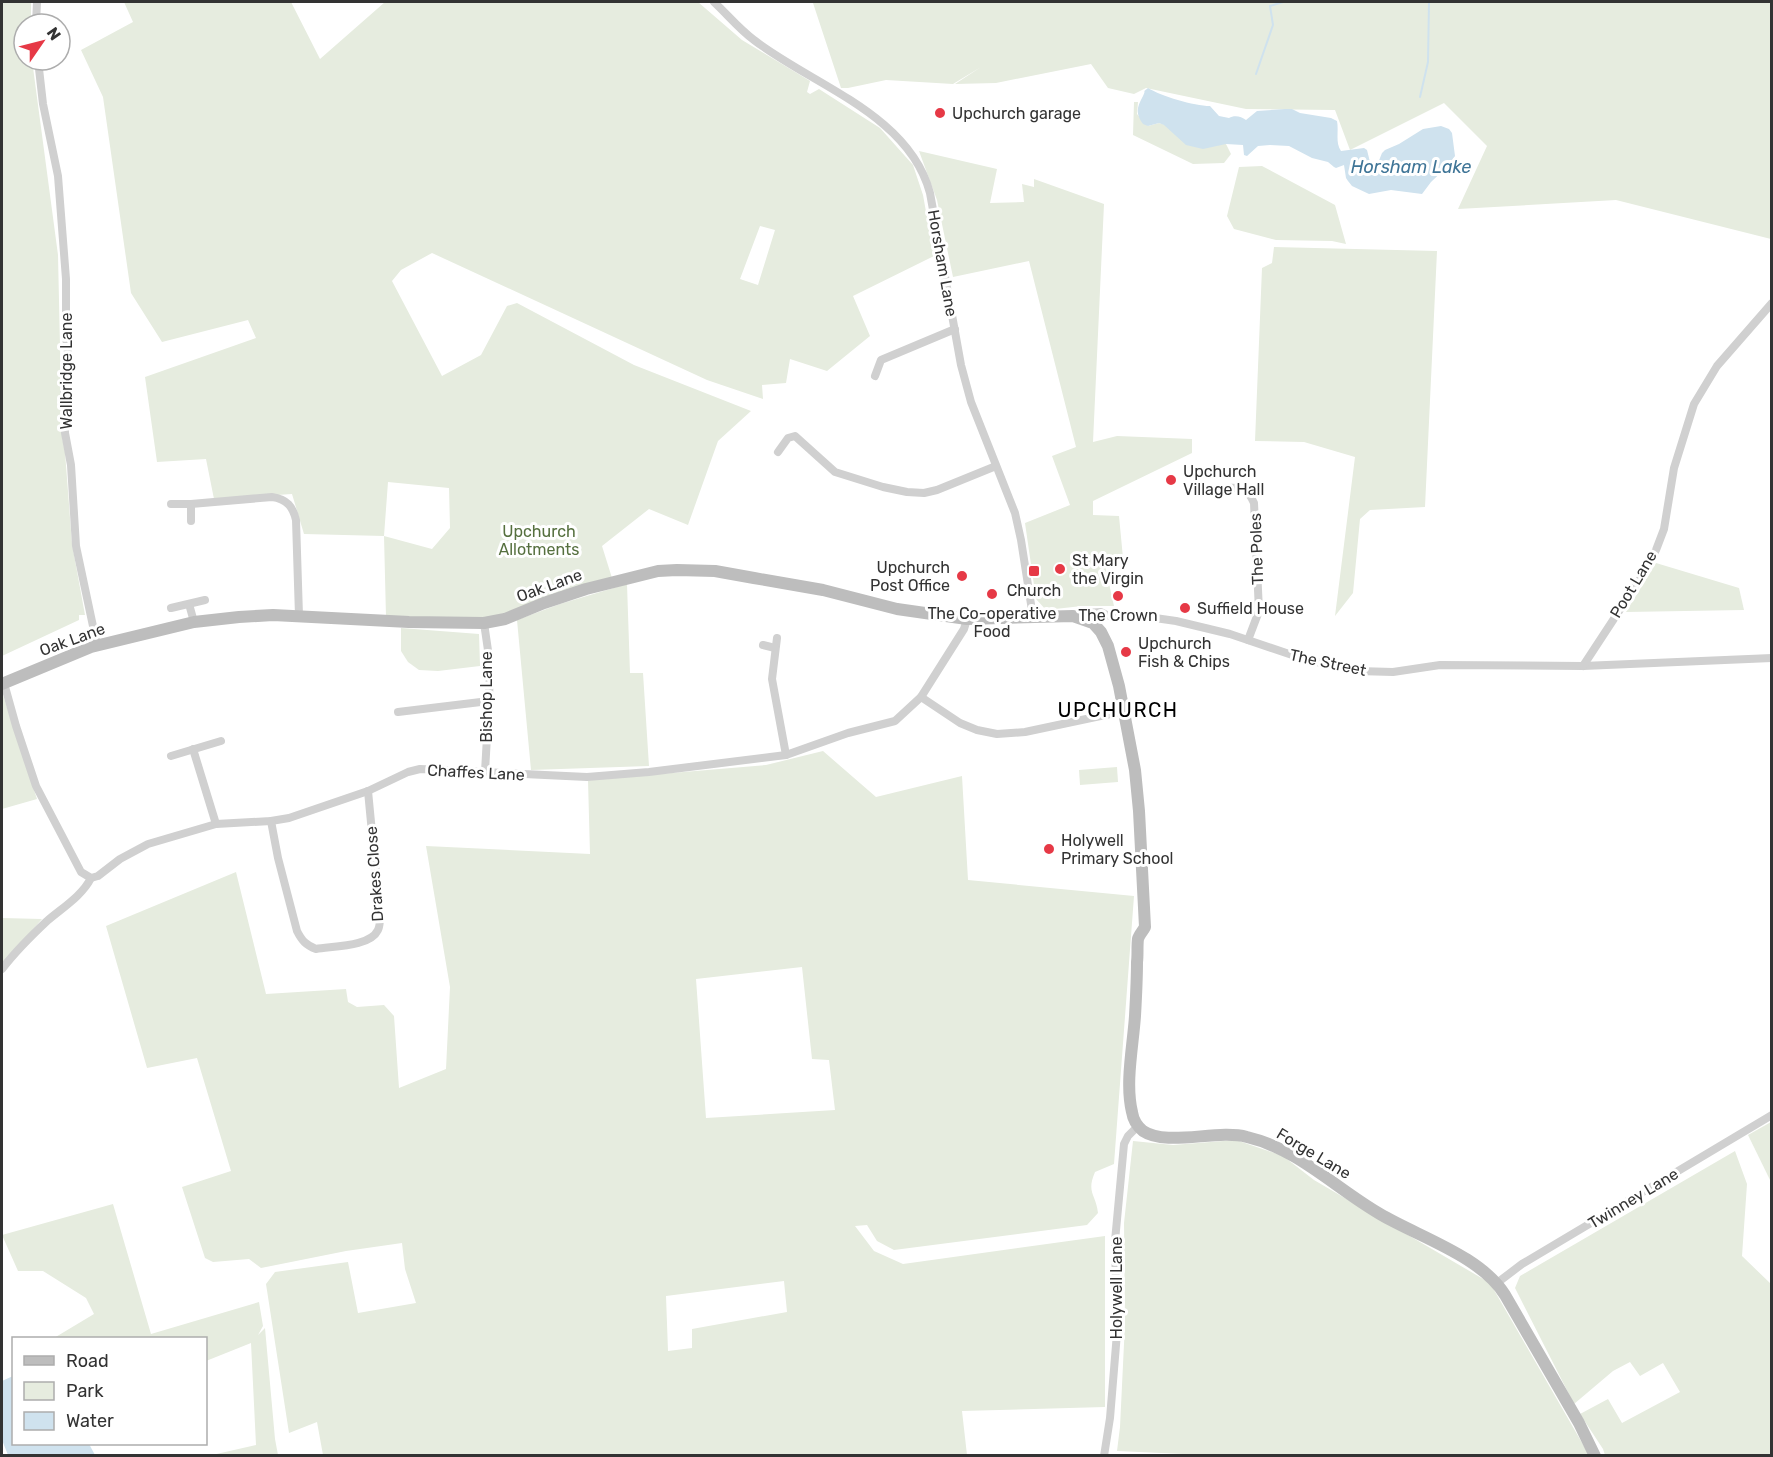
<svg xmlns="http://www.w3.org/2000/svg" width="1773" height="1457" font-family="Rubik,sans-serif">
<style>
.green{fill:#e6ecdf;fill-rule:evenodd}
.water{fill:#cfe2ee}
.lines{fill:none;stroke-linecap:round;stroke-linejoin:round}
.stream{stroke:#cfe2ee;stroke-width:2}
.street{stroke:#d0d0d0;stroke-width:8}
.secondary{stroke:#bdbdbd;stroke-width:12}
.poi-dot{fill:#e63946;stroke:#fff;stroke-width:2}
.labels{text-anchor:middle;stroke-width:6;stroke-linejoin:round;paint-order:stroke}
.poi-label{font-size:16px;fill:#333;stroke:#fff;text-anchor:start}
.street-label{font-size:16px;fill:#333;stroke:#fff}
.park-label{font-size:16px;fill:#56703f;stroke:#fff}
.water-label{font-size:18px;font-style:italic;fill:#3f7597;stroke:#fff}
.quarter-label{font-size:20px;letter-spacing:1.5px;fill:#000;stroke:#fff}
</style>
<rect width="100%" height="100%" fill="#fff"/>
<g class="green">
<polygon points="2,2 31,2 31,24 24,24 24,60 32,60 58,255 62,437 65,452 72,544 85,615 79,615 79,620 2,656"/>
<path d="M124 2H291L320 59 385 2H698L742 40 810 81 807 92 810 94 819 89 880 128 913 165 923 195 934 256 853 296 870 336 827 371 790 359 786 383 762 385 763 399 707 380 432 253 401 270 392 281 442 376 481 355 507 306 517 303 634 365 751 411 718 441 688 525 649 509 602 546 612 578 514 611 486 619 386 617 384 536 304 534 292 494 214 499 206 459 157 462 145 377 256 338 248 320 162 342 131 293 103 97 81 50 133 22ZM760 226 775 230 758 285 740 279ZM388 482 449 488 450 528 432 549 384 536Z"/>
<polygon points="815,2 1771,2 1771,239 1616,200 1458,209 1487,146 1444,103 1350,150 1335,110 1246,109 1146,88 1134,94 1108,88 1091,64 996,83 955,84 981,67 953,84 886,80 848,88 841,88 813,3"/>
<polygon points="1134,102 1138,102 1137,114 1148,126 1159,123 1226,144 1231,154 1224,163 1193,164 1133,135"/>
<polygon points="919,151 997,169 990,203 1024,202 1022,184 1034,187 1034,179 1104,204 1093,442 1117,436 1192,439 1192,453 1093,501 1093,515 1119,516 1123,558 1104,561 1114,606 1082,606 1046,610 1036,599 1025,523 1070,505 1052,456 1076,447 1029,261 953,277 937,200"/>
<polygon points="1262,166 1335,205 1346,244 1332,241 1276,240 1234,229 1227,216 1239,167"/>
<polygon points="1274,247 1437,251 1425,507 1370,510 1360,519 1353,593 1335,616 1355,457 1304,442 1255,441 1262,268 1272,263"/>
<polygon points="1656,563 1739,588 1744,610 1626,612"/>
<polygon points="627,584 630,673 643,673 649,766 531,770 517,620 560,604"/>
<polygon points="401,628 479,634 480,666 438,671 419,670 408,662 401,651"/>
<polygon points="2,692 37,799 2,809"/>
<path d="M823 751 876 797 962 776 968 880 1134 896 1114 1164 1095 1172C1086 1193 1096 1194 1098 1213L1087 1225 894 1250 877 1241 867 1225 855 1226 874 1251 903 1264 1105 1236V1407L962 1411 967 1455H323L317 1422 289 1433 266 1284 275 1272 348 1262 358 1313 416 1303 405 1269 402 1243 346 1251 261 1268 249 1259 213 1262 205 1258 182 1187 231 1171 197 1058 147 1068 106 926 236 872 266 994 346 989 348 1002 357 1007 384 1005 394 1016 399 1088 446 1069 450 987 426 846 590 854 588 780 766 765ZM802 967 812 1059 829 1060 835 1110 706 1118 696 979ZM784 1281 787 1312 692 1329V1348L668 1351 666 1296Z"/>
<polygon points="1117,767 1118,782 1080,785 1079,770"/>
<polygon points="2,918 42,919 2,965"/>
<polygon points="1771,1122 1771,1182 1748,1135"/>
<polygon points="1236,1140 1283,1156 1314,1180 1490,1283 1589,1455 1227,1456 1117,1451 1120,1427 1125,1323 1124,1223 1133,1141 1173,1145"/>
<polygon points="1735,1151 1747,1184 1742,1256 1771,1284 1771,1455 1605,1455 1603,1449 1580,1414 1608,1399 1622,1423 1680,1392 1663,1363 1640,1376 1630,1362 1613,1371 1574,1404 1515,1288 1520,1276"/>
<polygon points="113,1204 151,1334 259,1302 263,1326 258,1335 265,1328 275,1439 278,1455 212,1455 256,1445 251,1343 206,1361 206,1338 54,1338 94,1314 86,1298 43,1271 18,1271 2,1235"/>
</g>
<g class="water">
<path d="M1148 88C1161 96 1194 106 1210 106L1219 116 1229 118C1234 115 1241 116 1246 120L1257 111 1285 109H1292L1300 113 1331 118 1337 121C1339 131 1335 143 1341 151L1364 148 1367 150 1370 162 1374 165 1378 163 1382 153 1385 150 1399 144 1423 129 1441 126 1449 129 1452 133 1455 156 1449 165 1431 182 1422 194 1391 190 1369 194 1352 186 1348 181 1346 178 1344 165 1336 168 1334 167 1328 162 1312 158 1289 146 1270 145 1258 146 1247 156 1244 155 1243 145 1226 144 1203 149 1186 145 1164 125 1159 123 1148 126 1143 124C1135 113 1137 107 1143 96 1147 88 1141 94 1148 88Z"/>
<polygon points="13,1376 14,1444 89,1444 95,1455 8,1455 2,1440 2,1381"/>
</g>
<g class="lines">
<g class="stream">
<polyline points="1256,74 1273,25 1270,6 1283,2"/>
<polyline points="1420,97 1428,62 1429,2"/>
</g>
<g class="street">
<path d="M714 2C727 14 739 29 754 40 812 85 909 114 930 193L961 365 971 402 1015 513 1021 540 1033 617"/>
<polyline points="36,24 37,2"/>
<polyline points="38,60 43,104 58,176 66,279 66,336 69,362 64,386 65,433 71,465 76,546 97,645"/>
<polyline points="875,376 881,360 955,329"/>
<polyline points="778,452 788,438 795,436 835,472 883,487 907,492 924,493 937,490 996,466"/>
<path d="M1214 489C1233 488 1246 483 1254 503L1259 611 1248 640"/>
<path d="M171 504H191L272 497C287 499 293 507 296 520L299 616"/>
<polyline points="191,504 191,521"/>
<polyline points="189,604 194,622"/>
<polyline points="171,608 205,600"/>
<polyline points="1079,617 1085,613 1101,612 1109,616 1134,615 1176,621 1230,634 1304,659 1357,671 1393,672 1440,665 1583,666 1772,658"/>
<polyline points="484,623 490,664 489,701 485,772"/>
<polyline points="777,638 772,679 786,755"/>
<polyline points="763,645 775,648"/>
<polyline points="1583,666 1644,573 1656,550 1664,529 1674,468 1694,404 1717,366 1772,303"/>
<polyline points="4,683 16,726 36,786 81,872 91,878 98,876 120,859 148,844 216,824 271,821 289,818 368,791 408,772 420,769 587,777 649,772 786,755 848,733 895,721 921,697 964,629 967,619"/>
<polyline points="921,697 960,723 977,730 997,734 1025,732 1124,711"/>
<polyline points="398,712 489,701"/>
<polyline points="193,749 216,824"/>
<polyline points="171,756 221,741"/>
<path d="M271 821 278 858 297 931C302 941 306 945 316 949 333 946 370 947 378 930 380 926 380 921 380 916L368 791"/>
<path d="M2 969C15 952 31 936 47 921 62 908 82 896 91 878"/>
<polyline points="1497,1283 1522,1264 1772,1115"/>
<polyline points="1104,1456 1110,1418 1117,1333 1115,1241 1124,1144 1128,1136 1138,1126"/>
</g>
<path class="secondary" d="M2 684 91 647 194 622 239 617 273 615 409 622 484 623 505 619 544 603 586 589 658 571 677 570 715 571 754 578 823 590 897 609 967 619 1073 616 1093 623 1101 632 1108 646 1119 686 1135 770 1139 811 1145 927C1143 931 1139 935 1138 939 1137 946 1138 955 1137 962 1137 980 1136 998 1135 1016 1133 1046 1125 1083 1132 1112 1133 1119 1137 1126 1143 1131 1167 1147 1217 1129 1247 1137 1298 1149 1335 1188 1380 1214 1419 1237 1481 1256 1505 1295L1579 1423 1595 1456"/>
</g>
<g class="poi-dot">
<circle cx="940" cy="113" r="6"/>
<circle cx="1171" cy="480" r="6"/>
<circle cx="1060" cy="569" r="6"/>
<rect x="1028" y="565" width="12" height="12" rx="3"/>
<circle cx="962" cy="576" r="6"/>
<circle cx="992" cy="594" r="6"/>
<circle cx="1118" cy="596" r="6"/>
<circle cx="1185" cy="608" r="6"/>
<circle cx="1126" cy="652" r="6"/>
<circle cx="1049" cy="849" r="6"/>
</g>
<g class="labels">
<g class="poi-label">
<text x="952" y="119">Upchurch garage</text>
<text x="1183" y="477">Upchurch<tspan x="1183" dy="18">Village Hall</tspan></text>
<text x="1072" y="566">St Mary<tspan x="1072" dy="18">the Virgin</tspan></text>
<text x="950" y="573" text-anchor="end">Upchurch<tspan x="950" dy="18">Post Office</tspan></text>
<text x="1034" y="596" text-anchor="middle">Church</text>
<text x="1197" y="614">Suffield House</text>
<text x="992" y="619" text-anchor="middle">The Co-operative<tspan x="992" dy="18">Food</tspan></text>
<text x="1118" y="621" text-anchor="middle">The Crown</text>
<text x="1138" y="649">Upchurch<tspan x="1138" dy="18">Fish &amp; Chips</tspan></text>
<text x="1061" y="846">Holywell<tspan x="1061" dy="18">Primary School</tspan></text>
</g>
<g class="street-label">
<text transform="translate(943 263) rotate(80)" y="6">Horsham Lane</text>
<text transform="translate(66 371) rotate(-90)" y="6">Wallbridge Lane</text>
<text transform="translate(1256 549) rotate(-92)" y="6">The Poles</text>
<text transform="translate(1633 584) rotate(-59)" y="6">Poot Lane</text>
<text transform="translate(549 585) rotate(-20)" y="6">Oak Lane</text>
<text transform="translate(72 639) rotate(-20)" y="6">Oak Lane</text>
<text transform="translate(1328 662) rotate(12)" y="6">The Street</text>
<text transform="translate(486 697) rotate(-90)" y="6">Bishop Lane</text>
<text transform="translate(476 772) rotate(3)" y="6">Chaffes Lane</text>
<text transform="translate(374 874) rotate(-94)" y="6">Drakes Close</text>
<text transform="translate(1314 1153) rotate(31)" y="6">Forge Lane</text>
<text transform="translate(1633 1198) rotate(-31)" y="6">Twinney Lane</text>
<text transform="translate(1116 1288) rotate(-90)" y="6">Holywell Lane</text>
</g>
<g class="park-label">
<text x="539" y="537">Upchurch<tspan x="539" dy="18">Allotments</tspan></text>
</g>
<g class="water-label">
<text x="1411" y="173">Horsham Lake</text>
</g>
<g class="quarter-label">
<text x="1118" y="717">UPCHURCH</text>
</g>
</g>
<rect width="1773" height="1457" fill="none" stroke="#333333" stroke-width="6"/>
<rect x="12" y="1337" width="195" height="108" fill="#ffffff" stroke="#adadad" stroke-width="1.5"/>
<rect x="24" y="1356" width="30" height="9" fill="#bdbdbd" stroke="#adadad" stroke-width="1.5"/>
<text x="66" y="1367" font-size="18" fill="#333333">Road</text>
<rect x="24" y="1382" width="30" height="18" fill="#e6ecdf" stroke="#adadad" stroke-width="1.5"/>
<text x="66" y="1397" font-size="18" fill="#333333">Park</text>
<rect x="24" y="1412" width="30" height="18" fill="#cfe2ee" stroke="#adadad" stroke-width="1.5"/>
<text x="66" y="1427" font-size="18" fill="#333333">Water</text>
<g transform="translate(42 42) rotate(55)"><circle r="28" fill="#ffffff" stroke="#adadad" stroke-width="1.5"/>
<path d="M0-4.5L10 22L0 15L-10 22Z" fill="#e63946"/>
<text y="-9" font-size="16" font-weight="bold" text-anchor="middle" fill="#333333">N</text>
</g>
</svg>
